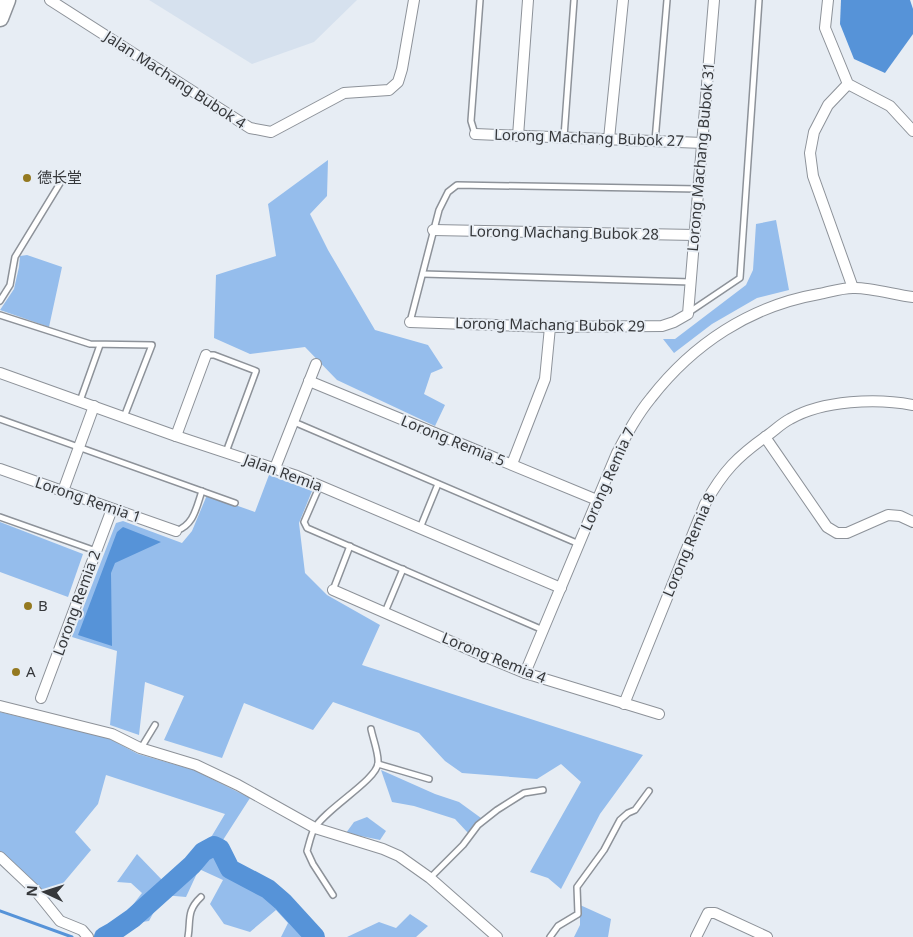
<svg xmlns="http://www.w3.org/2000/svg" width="913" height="937" font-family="'Noto Sans','Noto Sans SC',sans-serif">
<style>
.built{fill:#d6e1ee}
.green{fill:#95bdec}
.water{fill:#5693d8}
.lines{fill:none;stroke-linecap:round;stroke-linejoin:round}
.stream{stroke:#5693d8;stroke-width:3}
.river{stroke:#5693d8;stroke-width:20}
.service-casing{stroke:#8d9299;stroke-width:8}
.minor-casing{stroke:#8d9299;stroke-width:12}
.primary-casing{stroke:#8d9299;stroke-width:19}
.service{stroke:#fff;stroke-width:5}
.minor{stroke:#fff;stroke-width:10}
.primary{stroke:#fff;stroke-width:16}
.poi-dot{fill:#947920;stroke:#e7edf4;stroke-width:2}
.labels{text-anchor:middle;stroke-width:4;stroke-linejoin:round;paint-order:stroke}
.street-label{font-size:15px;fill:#36383b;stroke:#e7edf4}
.poi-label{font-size:15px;fill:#36383b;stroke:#e7edf4;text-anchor:start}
</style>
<rect width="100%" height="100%" fill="#e7edf4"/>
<polygon class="built" points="149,0 357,0 314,42 252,64"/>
<g class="green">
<polygon points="328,160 327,196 310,214 328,250 375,330 428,345 443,368 431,373 424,394 445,405 435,426 337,380 305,347 250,354 214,338 216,275 276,256 268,204"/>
<polygon points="776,220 789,290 757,298 712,324 674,353 663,339 675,339 746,285 753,270 756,224"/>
<polygon points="27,255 62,267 49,327 0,310 14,289 19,267 20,256"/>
<polygon points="269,475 312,491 299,523 305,573 327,595 380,625 362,665 643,755 600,814 561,889 548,878 530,872 581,782 561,764 537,779 462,773 445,761 419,733 333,702 313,730 244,703 222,758 164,740 184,696 145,682 139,735 110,725 117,651 72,637 116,523 123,521 182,543 192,531 207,495 255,512"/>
<polygon points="0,522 83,554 68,597 0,572"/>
<polygon points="0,712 108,738 138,754 194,770 250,798 223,840 236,862 283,891 323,937 281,937 288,923 276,910 250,932 224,924 210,904 223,880 199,869 186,897 163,895 149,921 142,922 129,929 115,928 142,893 131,883 117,882 137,854 164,882 207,844 225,814 106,775 98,804 75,832 91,850 49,900 0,851"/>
<polygon points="381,770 435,794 459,802 481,818 469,834 455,819 414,806 392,802"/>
<polygon points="367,817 386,831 380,840 346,833 354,822"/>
<polygon points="580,905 611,919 608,937 574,937 580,925"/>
<polygon points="410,914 428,926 416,937 347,937 379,922 396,928"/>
</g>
<g class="water">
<polygon points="841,0 910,0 913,9 913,34 885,73 854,59 840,24"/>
<polygon points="123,527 161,542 115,563 111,573 112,646 78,635 117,532"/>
</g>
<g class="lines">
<polyline class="stream" points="0,911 72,937"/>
<polyline class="river" points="104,937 113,932 133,918 192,865 203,852 214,846 220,849 230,869 268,889 283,902 315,937"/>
<g class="service-casing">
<g id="service">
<polyline points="475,134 471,121 480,0"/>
<polyline points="564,137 574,0"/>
<polyline points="655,141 667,0"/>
<polyline points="423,274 691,282"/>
<polyline points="0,301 10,285 15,257 62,180"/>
<polyline points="688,313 740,278 759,0"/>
<polyline points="0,315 90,344 152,345 124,417"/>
<polyline points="410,322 439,210 448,192 457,185 699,189"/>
<polyline points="206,355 214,355 256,371 226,452"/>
<polyline points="80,401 100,345"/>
<polyline points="0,419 235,503"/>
<polyline points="294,422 579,544"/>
<polyline points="320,485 304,522 307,528 543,630"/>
<polyline points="0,517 96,551"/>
<polyline points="420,528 438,484"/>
<path d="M176 531C194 525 196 508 202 491"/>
<polyline points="333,590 350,546"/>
<polyline points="385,612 403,569"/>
<polyline points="141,748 155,725"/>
<polyline points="378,764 429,779"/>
<polyline points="430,878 463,845 478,825 497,810 524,793 543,790"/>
<path d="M333 895 313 864 307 851C309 844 311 835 314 829 325 809 377 780 378 763 379 754 373 739 371 729"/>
<path d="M188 937C191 920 186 911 201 897"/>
<polyline points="550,937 558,926 578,914 577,887 604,850 620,820 628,813 635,810 649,791"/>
</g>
</g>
<g class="minor-casing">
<g id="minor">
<polyline points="50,0 250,128 271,132 344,93 389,90 398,82 402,69 414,0"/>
<polyline points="828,0 825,28 848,84 890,106 913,131"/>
<polyline points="848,84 828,105 814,132 810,153 813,176 853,288"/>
<polyline points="475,134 703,143"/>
<polyline points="518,136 528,0"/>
<polyline points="609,139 623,0"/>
<polyline points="433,230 695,235"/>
<polyline points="410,322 550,327 662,326 674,322 688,314 714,0"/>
<polyline points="0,373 176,436 297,476 561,588"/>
<polyline points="309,381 597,500"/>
<polyline points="176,436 206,355"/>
<polyline points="765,437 827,527 837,533 847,533 888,515 900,516 913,522"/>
<polyline points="512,464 545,379 550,327"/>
<polyline points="275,468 316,364"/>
<polyline points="0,469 176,531"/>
<polyline points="63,491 94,406"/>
<polyline points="333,590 491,659 525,673 659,714"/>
<path d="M525 673 617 453C627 434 637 415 651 398 693 344 750 306 819 294 830 292 841 288 853 288 868 287 896 295 913 297"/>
<polyline points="41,698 112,509"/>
<path d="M624 704 705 504C723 471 738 456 768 435 775 430 782 423 790 419 823 400 877 398 913 405"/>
<polyline points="0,706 112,734 140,748 196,765 238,785 315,828 383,849 399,856 430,878 497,937"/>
<polyline points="0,857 35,890 60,921 82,930 88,937"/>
<polyline points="696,937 708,913 715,913 767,937"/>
</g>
</g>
<g class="primary-casing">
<polyline id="primary" points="0,18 7,0"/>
</g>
<use href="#service" class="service"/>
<use href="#minor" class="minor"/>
<use href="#primary" class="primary"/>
</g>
<g class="poi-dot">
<circle cx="27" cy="178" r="5"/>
<circle cx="28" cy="606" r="5"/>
<circle cx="16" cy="672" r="5"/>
</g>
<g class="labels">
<g class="street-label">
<text transform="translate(175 80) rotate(33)" y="5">Jalan Machang Bubok 4</text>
<text transform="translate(589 138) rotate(2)" y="5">Lorong Machang Bubok 27</text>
<text transform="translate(701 157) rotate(-85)" y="5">Lorong Machang Bubok 31</text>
<text transform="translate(564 233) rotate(1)" y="5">Lorong Machang Bubok 28</text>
<text transform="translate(550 325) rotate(1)" y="5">Lorong Machang Bubok 29</text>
<text transform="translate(453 441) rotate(22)" y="5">Lorong Remia 5</text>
<text transform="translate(283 473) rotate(20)" y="5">Jalan Remia</text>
<text transform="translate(608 479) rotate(-66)" y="5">Lorong Remia 7</text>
<text transform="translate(88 500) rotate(19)" y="5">Lorong Remia 1</text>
<text transform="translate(689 545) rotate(-67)" y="5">Lorong Remia 8</text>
<text transform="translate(77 603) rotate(-70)" y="5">Lorong Remia 2</text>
<text transform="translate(494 658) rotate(22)" y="5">Lorong Remia 4</text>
</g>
<g class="poi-label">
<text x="37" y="183">德长堂</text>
<text x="38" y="611">B</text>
<text x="26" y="677">A</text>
</g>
</g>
<g transform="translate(45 892) rotate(274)" stroke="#e7edf4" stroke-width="4" paint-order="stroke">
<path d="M0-4L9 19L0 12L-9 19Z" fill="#36383b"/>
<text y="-8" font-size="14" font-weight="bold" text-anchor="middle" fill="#36383b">N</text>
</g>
</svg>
